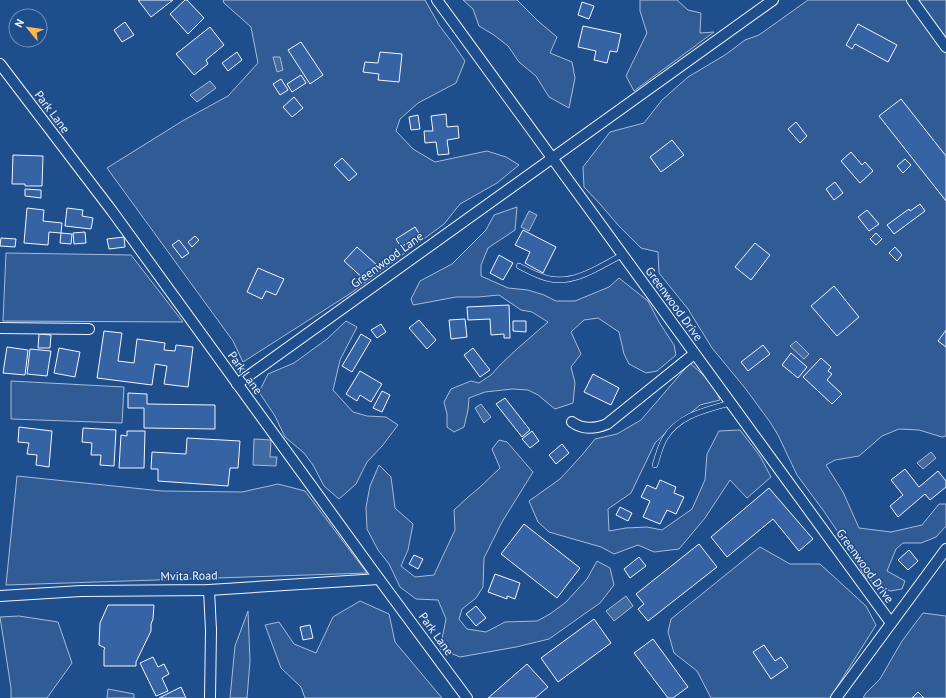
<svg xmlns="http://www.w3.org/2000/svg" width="946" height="698" font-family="'PT Sans',sans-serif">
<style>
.built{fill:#305b95;stroke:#a8bbd7}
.water{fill:#446ba0;stroke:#a8bbd7}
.building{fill:#3563a3;stroke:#f2f6ff}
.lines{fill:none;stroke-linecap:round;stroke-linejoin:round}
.lane-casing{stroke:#f2f6ff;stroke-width:6}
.street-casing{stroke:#f2f6ff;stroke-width:12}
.lane{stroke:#1f4e8c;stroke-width:5}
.street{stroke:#1f4e8c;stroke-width:10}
.labels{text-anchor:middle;stroke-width:3;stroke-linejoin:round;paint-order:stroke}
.street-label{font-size:12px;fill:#f2f6ff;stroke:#1f4e8c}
</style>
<rect width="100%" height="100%" fill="#1f4e8c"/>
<g class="built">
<polygon points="223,0 425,0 439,25 454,45 465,61 456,83 418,103 400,119 396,131 413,149 435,162 487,151 506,157 519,165 497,183 460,204 444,224 351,293 243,362 233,341 107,168 184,120 228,96 258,63 251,27 224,3"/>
<polygon points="463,0 517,0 538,21 557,37 550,53 572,62 575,78 569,108 549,97 536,76 519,62 508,46 494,35 479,26 473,9"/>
<polygon points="640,0 677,0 688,10 701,13 700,33 714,32 634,91 626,76 647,33 640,11"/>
<polygon points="808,0 946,0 946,436 942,437 919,430 899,429 882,436 859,456 835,460 826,465 843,492 859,528 891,532 922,525 939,504 946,504 946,526 936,537 921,543 903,543 896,549 887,571 905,581 902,589 890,591 866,578 848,547 823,510 797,475 778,435 770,422 745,388 712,348 688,309 659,273 658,252 641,248 618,225 600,204 584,187 583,167 610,132 644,123 662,100 688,77 725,55 745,40 759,35"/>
<polygon points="517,207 515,230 488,248 481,265 481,276 508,288 528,290 544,295 556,301 575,301 609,287 619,278 648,301 659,322 674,345 676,355 657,371 646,373 629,364 624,354 619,332 598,318 584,320 571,332 581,354 571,367 575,383 573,403 555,409 538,395 528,390 512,389 485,392 469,398 468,410 464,427 454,432 447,427 447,414 444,402 451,389 471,381 479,383 491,375 500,365 517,349 548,322 532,312 521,310 499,295 478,297 456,297 413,305 411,299 420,281 452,264 486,230 494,215"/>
<polygon points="6,253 131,255 183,322 3,321"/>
<polygon points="346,321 357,327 340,360 333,390 353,412 367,416 386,417 398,425 383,445 367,462 356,484 339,499 324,486 313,465 304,453 285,437 275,416 259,392 268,374 294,363 327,339"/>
<polygon points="690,363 712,383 720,400 700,405 692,412 677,422 655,443 631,493 608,509 609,531 626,528 647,527 662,530 692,509 705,480 707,454 719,431 740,430 760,456 771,477 747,498 730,480 705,518 679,549 654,552 638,545 614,554 601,547 549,532 538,522 529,501 560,479 582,455 595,439 617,434 641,420"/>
<polygon points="11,381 124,387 122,423 11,419"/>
<polygon points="499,440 507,442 533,472 502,522 484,558 483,587 476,598 462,609 459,619 467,629 486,632 505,622 537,621 550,614 566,602 587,579 597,561 610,568 614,585 600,603 549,639 516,647 460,657 440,649 446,619 438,600 416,599 400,587 389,564 378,550 367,529 366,507 370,486 379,465 391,477 395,508 413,524 408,550 401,566 415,577 434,575 455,530 454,510 467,498 479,488 500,468 492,449"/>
<polygon points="17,476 162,491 242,492 278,484 305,491 367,573 6,585"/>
<polygon points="760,547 790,564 820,564 866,606 876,625 830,698 711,698 697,671 674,653 668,632 671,619"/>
<polygon points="360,601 389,614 395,642 442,698 305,698 301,687 281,668 265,625 279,622 294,644 316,653 333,617"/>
<polygon points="248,611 250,661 247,698 230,698 235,646"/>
<polygon points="923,613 946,616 946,698 863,698 866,693 880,679 902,641"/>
<polygon points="19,616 58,622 72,663 47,698 11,698 11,688 0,617"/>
<polygon points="108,689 134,694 134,698 107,698"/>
</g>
<g class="water">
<polygon points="273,57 280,57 283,70 277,72"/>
<polygon points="210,81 216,88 197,102 190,95"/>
<polygon points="529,211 537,215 529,231 521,227"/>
<polygon points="796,341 809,354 804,359 790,346"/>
<polygon points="481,404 491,417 484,423 475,408"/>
<polygon points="254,439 271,440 270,457 277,457 276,466 253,465"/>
<polygon points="931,452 936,458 923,469 917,463"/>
<polygon points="626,596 633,606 614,621 606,611"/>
</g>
<g class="building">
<polygon points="138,0 173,0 151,17"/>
<polygon points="185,0 187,0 204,18 188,34 170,14"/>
<polygon points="582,2 594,6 589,19 578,15"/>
<polygon points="125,22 134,35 122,42 114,30"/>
<polygon points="858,24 897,45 888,62 855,44 852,49 846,45"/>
<polygon points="583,26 621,34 617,52 610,51 607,63 594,60 596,51 578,47"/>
<polygon points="210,27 224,45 206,60 208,64 194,75 176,54"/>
<polygon points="301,42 323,75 310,84 288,50"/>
<polygon points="237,52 242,60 228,71 222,63"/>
<polygon points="380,52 402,54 399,82 378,80 379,74 363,72 365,62 378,63"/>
<polygon points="301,75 306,83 292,92 287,84"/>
<polygon points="281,79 288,90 280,95 273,84"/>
<polygon points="294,97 303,108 292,117 283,107"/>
<polygon points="901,99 946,156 946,201 879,116"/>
<polygon points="446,114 447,127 458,126 459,138 447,140 449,154 438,155 436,142 425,143 424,131 433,131 431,116"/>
<polygon points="418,115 420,129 411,130 409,117"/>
<polygon points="796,122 807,136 800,143 788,129"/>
<polygon points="672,140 684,155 661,172 650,157"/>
<polygon points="851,152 862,165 865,162 873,171 860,183 841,161"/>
<polygon points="13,155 43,156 42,186 25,186 25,184 12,184"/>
<polygon points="342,158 357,174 349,181 334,165"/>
<polygon points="905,159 911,165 903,173 897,166"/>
<polygon points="835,182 843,193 834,200 826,189"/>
<polygon points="25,189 41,190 41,198 25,196"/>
<polygon points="920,204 925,211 894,234 887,225 909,209 910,211"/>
<polygon points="27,208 44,210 43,221 62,223 61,233 49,232 48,245 24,243"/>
<polygon points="67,208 83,210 82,216 93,218 91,229 65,226"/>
<polygon points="867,210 879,224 869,231 858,217"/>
<polygon points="415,227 420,235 401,247 396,239"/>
<polygon points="523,230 556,247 543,273 525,263 530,252 515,245"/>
<polygon points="85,232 86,243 74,244 73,233"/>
<polygon points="61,233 72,234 71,244 60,243"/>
<polygon points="876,233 882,239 876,245 870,239"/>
<polygon points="195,236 199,240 192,247 188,242"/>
<polygon points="124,237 125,247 109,249 107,239"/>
<polygon points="1,238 16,239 15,247 0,246"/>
<polygon points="179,240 189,253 182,258 172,245"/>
<polygon points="755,243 770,255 751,280 735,267"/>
<polygon points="357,247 378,266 365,280 344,261"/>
<polygon points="895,247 902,255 897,261 889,253"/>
<polygon points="499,255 513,263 503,280 490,273"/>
<polygon points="258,268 284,279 276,295 266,291 262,299 247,292"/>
<polygon points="834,286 859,317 837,336 811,306"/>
<polygon points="509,305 510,338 504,338 504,334 491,335 490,319 468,320 467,307"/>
<polygon points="465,319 467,337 451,339 449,320"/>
<polygon points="419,320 436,340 427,349 409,328"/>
<polygon points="513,321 526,321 526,332 513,331"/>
<polygon points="381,324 386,332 377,338 371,330"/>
<polygon points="946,330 946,347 938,341"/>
<polygon points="104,331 122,333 118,361 134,363 137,339 165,343 164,350 175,351 176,345 193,347 188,387 164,384 167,366 155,364 152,385 97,378"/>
<polygon points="39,334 51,335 50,348 38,348"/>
<polygon points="361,334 371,340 352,372 342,366"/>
<polygon points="763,345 770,354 748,371 741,362"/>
<polygon points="7,347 28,350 25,375 3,373"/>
<polygon points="59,348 80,352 75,377 54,373"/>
<polygon points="473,348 490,370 480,377 464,355"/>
<polygon points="30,349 51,351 47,376 27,374"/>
<polygon points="791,353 807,367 798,378 782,365"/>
<polygon points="821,358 831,367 828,371 832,374 827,380 842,394 832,404 803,377"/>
<polygon points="360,371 382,384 371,402 360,395 357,401 346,394"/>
<polygon points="593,374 619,388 611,405 584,392"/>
<polygon points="382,391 390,395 382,412 373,408"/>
<polygon points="128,393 147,394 147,404 215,405 215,429 144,428 144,408 128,408"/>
<polygon points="505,398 530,430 522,437 496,404"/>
<polygon points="19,427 52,431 49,467 36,465 37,455 27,454 29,443 18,442"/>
<polygon points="83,428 116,430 114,466 100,465 101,455 91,455 92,443 82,442"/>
<polygon points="127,431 145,431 144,468 119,468 121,435 127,436"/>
<polygon points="532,431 539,441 530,448 522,439"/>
<polygon points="187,438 240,441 238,468 230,468 228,486 158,481 158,469 151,469 152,452 186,454"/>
<polygon points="562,444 569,453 556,464 549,455"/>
<polygon points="905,469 919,487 938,471 946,481 946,487 930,500 925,494 898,517 890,506 903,495 891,480"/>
<polygon points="660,480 676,487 674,493 684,497 676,514 667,510 660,524 643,517 650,501 641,497 647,485 656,489"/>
<polygon points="769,488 813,539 799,551 773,519 727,557 711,537"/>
<polygon points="620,507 632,513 628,521 616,515"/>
<polygon points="524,524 580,568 557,598 501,554"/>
<polygon points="699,544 717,567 648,621 638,609 644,604 636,594"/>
<polygon points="909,550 918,561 908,570 898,560"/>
<polygon points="414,555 423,559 418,569 409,564"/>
<polygon points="639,557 646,566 630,578 624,569"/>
<polygon points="495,574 520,583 515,599 507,596 507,599 488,592"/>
<polygon points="108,605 154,605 153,619 151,624 151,631 136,662 136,666 104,666 104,650 105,648 99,645 100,623"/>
<polygon points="476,606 486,618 476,626 466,614"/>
<polygon points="594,619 611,643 558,682 541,658"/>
<polygon points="310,625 313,638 303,640 300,627"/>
<polygon points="653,639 688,687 673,698 668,698 634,653"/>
<polygon points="764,645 775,661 781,657 788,667 771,679 753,652"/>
<polygon points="153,657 158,667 164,664 169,674 162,678 168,691 156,696 140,663"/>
<polygon points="527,664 548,687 535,698 488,698"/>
<polygon points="181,687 186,698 159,698"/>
<polygon points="918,692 924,698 912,698"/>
</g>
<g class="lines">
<g class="lane-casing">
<g id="lane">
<path d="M519 266C529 271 539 277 550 279 576 284 600 266 622 255"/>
<path d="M655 465C658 456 660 446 665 438 679 415 706 410 730 403"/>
</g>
</g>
<g class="street-casing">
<g id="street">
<path d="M437 0C589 207 739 416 891 623"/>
<polyline points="912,0 946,47"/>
<polyline points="0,64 112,211 379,579 467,698"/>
<polyline points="0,328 89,329"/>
<polyline points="237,384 773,0"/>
<path d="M572 422C583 430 595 429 607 424L694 354"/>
<polyline points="209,590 211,630 210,698"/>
<polyline points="0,596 81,591 209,590 379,579"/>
<polyline points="836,698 946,549"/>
</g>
</g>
<use href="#lane" class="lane"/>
<use href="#street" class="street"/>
</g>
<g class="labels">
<g class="street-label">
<text transform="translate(52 112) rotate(53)" y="4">Park Lane</text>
<text transform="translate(387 260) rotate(-36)" y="4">Greenwood Lane</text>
<text transform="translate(674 304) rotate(54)" y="4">Greenwood Drive</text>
<text transform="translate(245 373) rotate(54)" y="4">Park Lane</text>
<text transform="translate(865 566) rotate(54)" y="4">Greenwood Drive</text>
<text transform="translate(189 576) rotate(-1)" y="4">Mvita Road</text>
<text transform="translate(436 634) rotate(54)" y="4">Park Lane</text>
</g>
</g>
<g transform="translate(28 28) rotate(299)"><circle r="19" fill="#1f4e8c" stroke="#7391ba"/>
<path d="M0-3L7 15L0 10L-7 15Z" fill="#ffb74d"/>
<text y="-6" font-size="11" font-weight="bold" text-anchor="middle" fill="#f2f6ff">N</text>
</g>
</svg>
